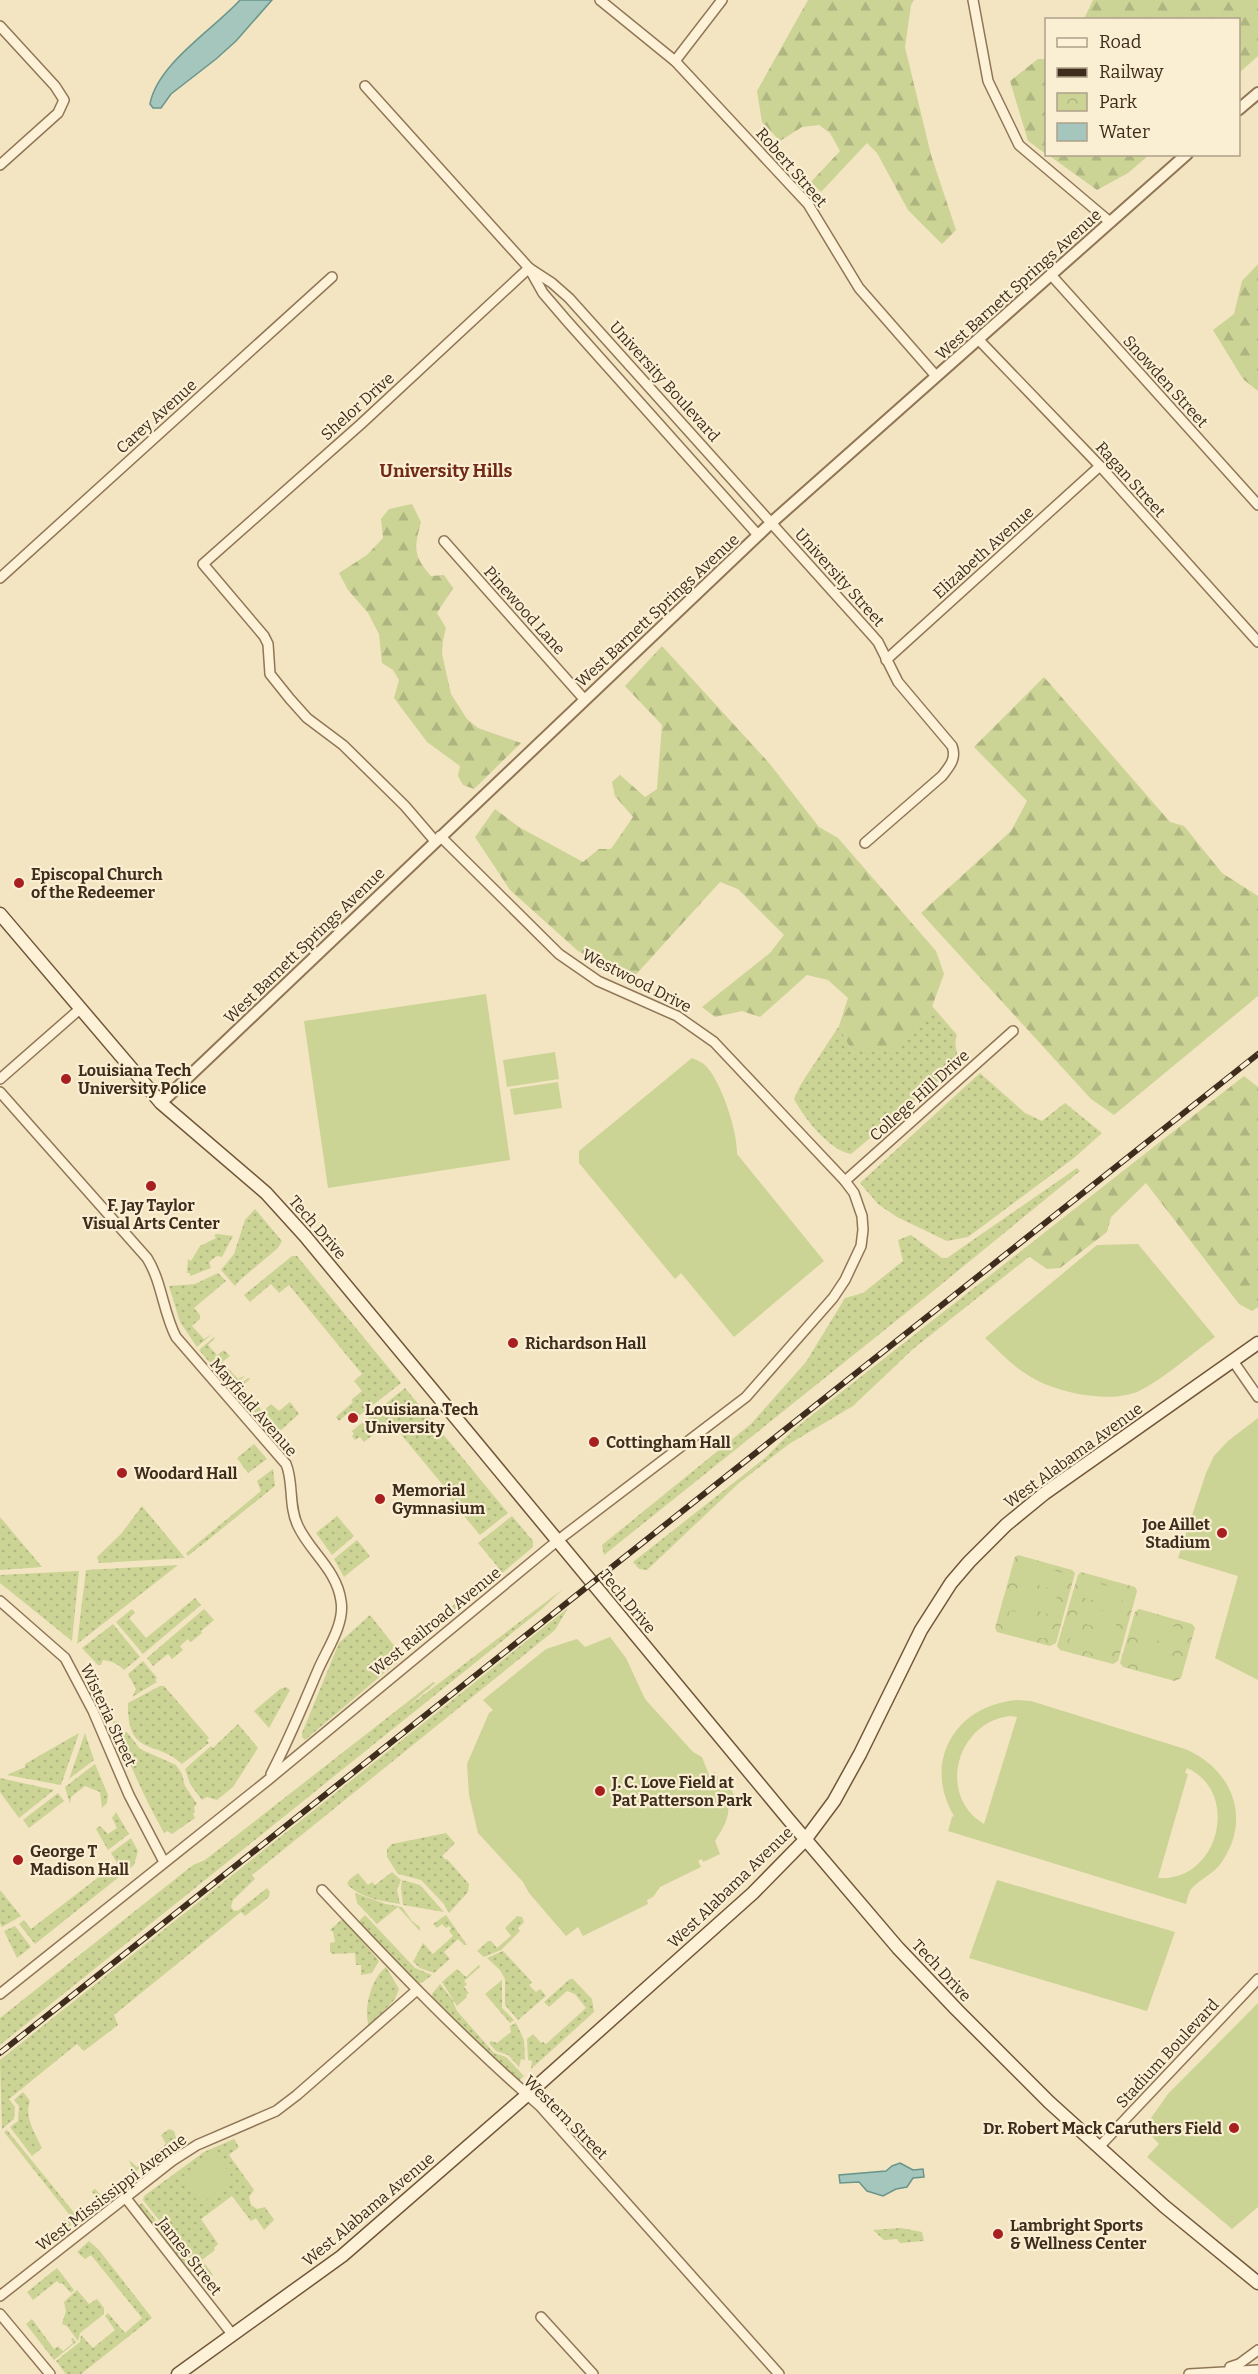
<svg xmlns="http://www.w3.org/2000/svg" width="1258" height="2374" font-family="Bitter,serif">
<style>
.grass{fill:url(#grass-dots)}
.forest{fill:url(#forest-firs)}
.park{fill:url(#park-crowns)}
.garden{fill:#cbd395;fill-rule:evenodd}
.water{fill:#a5c6bc;stroke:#6a958b;stroke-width:1.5}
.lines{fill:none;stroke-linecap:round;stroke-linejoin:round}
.minor-casing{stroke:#907657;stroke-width:12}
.tertiary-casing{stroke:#907657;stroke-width:14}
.secondary-casing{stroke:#72563a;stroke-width:15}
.minor{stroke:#fdf2d7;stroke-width:9}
.tertiary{stroke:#fdf2d7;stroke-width:10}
.secondary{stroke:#fdf2d7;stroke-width:12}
.rail-casing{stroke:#3e2d1d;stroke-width:6}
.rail{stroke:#faefd3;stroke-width:4;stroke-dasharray:11;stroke-linecap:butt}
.poi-dot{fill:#a71f1f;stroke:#faefd3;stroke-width:2}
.labels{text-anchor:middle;stroke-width:4.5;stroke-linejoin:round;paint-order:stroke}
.street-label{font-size:16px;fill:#3e2d1d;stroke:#faefd3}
.poi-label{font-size:16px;font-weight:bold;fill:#3e2d1d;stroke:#faefd3;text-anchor:start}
.neighbourhood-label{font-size:18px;font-weight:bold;fill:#702a16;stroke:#faefd3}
</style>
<defs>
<pattern id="grass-dots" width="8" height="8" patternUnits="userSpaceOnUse" patternTransform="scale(1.5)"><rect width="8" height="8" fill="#cbd395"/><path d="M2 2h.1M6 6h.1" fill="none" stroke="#afb580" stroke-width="1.8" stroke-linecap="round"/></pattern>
<pattern id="forest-firs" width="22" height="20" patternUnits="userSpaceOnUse" patternTransform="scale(1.5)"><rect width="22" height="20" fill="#cbd395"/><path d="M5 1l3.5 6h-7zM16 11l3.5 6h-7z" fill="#afb580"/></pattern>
<pattern id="park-crowns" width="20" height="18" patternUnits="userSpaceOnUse" patternTransform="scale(1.5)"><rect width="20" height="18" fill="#cbd395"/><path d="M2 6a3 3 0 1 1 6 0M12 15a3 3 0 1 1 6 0" fill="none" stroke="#afb580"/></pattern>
</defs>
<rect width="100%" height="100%" fill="#f3e5c2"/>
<g class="grass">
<path d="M932 1006 957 1035C952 1048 961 1054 956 1066L851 1154C829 1150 805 1119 794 1099L801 1084 839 1026 850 1048H893L930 1012Z"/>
<polygon points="980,1073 1025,1113 1042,1121 1065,1103 1102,1133 1074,1158 968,1237 947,1241 897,1217 878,1204 860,1183"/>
<polygon points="1077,1168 1080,1171 932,1292 604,1555 602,1545 751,1424 806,1362 845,1298 863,1293 903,1261 898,1240 911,1235 942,1258 947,1258"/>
<polygon points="255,1209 282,1241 278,1248 240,1280 235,1286 221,1270 234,1254 245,1220"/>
<polygon points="217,1234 233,1236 222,1257 217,1256 209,1262 211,1268 190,1276 190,1273 187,1273 188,1259 191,1261 200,1246 216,1238 214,1235"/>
<polygon points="1021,1251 1030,1256 913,1349 853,1406 789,1444 739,1483 647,1570 639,1569 633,1562 765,1458 793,1430"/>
<polygon points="292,1256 297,1256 401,1383 354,1420 348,1413 339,1421 336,1417 353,1402 351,1400 362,1391 354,1381 362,1374 289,1285 279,1293 271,1284 250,1302 244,1295"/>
<polygon points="218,1273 226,1281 194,1308 200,1315 200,1319 192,1326 204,1339 212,1334 197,1347 180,1322 169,1286 195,1284"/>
<polygon points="214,1337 215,1338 208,1345 217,1355 224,1350 230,1356 222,1362 238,1379 246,1375 232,1387 212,1365 214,1363 210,1363 199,1350"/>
<polygon points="248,1378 250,1379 242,1386 263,1412 271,1404 279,1411 290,1402 299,1414 280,1431 272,1432 234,1389"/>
<polygon points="405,1388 508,1513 480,1535 445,1493 447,1490 399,1432 397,1433 388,1423 364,1442 360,1437 355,1440 352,1436 354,1434 352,1431"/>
<polygon points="254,1444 267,1459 248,1473 237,1458"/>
<polygon points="273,1469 275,1486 188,1556 186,1553 261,1491 257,1481"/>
<polygon points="142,1506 185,1558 99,1563 97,1557 121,1534"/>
<polygon points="337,1516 354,1536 332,1555 316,1533"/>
<polygon points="512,1516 533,1541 533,1547 412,1649 410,1644 413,1640 498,1567 478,1543"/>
<polygon points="0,1517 42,1567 0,1570"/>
<polygon points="357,1540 370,1556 344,1577 334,1559"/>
<polygon points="178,1565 77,1644 86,1570"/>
<polygon points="79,1571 72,1641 0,1583 0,1575"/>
<polygon points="563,1589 542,1609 0,2045 0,2018 193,1865 205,1860 433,1682 435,1683 405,1709"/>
<polygon points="195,1598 201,1605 143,1654 116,1622 132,1609 135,1613 129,1618 146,1638"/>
<polygon points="568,1608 555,1630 252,1875 255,1879 233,1900 231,1907 234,1911 239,1910 267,1888 270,1892 269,1897 245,1916 241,1912 114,2015 118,2025 84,2051 77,2044 9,2099 15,2107 14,2119 2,2129 0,2060"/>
<polygon points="204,1609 214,1620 201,1631 202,1633 191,1642 188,1639 180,1646 183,1650 172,1659 168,1654 153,1666 147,1658"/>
<polygon points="370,1615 403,1657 305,1740 302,1737 302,1733 339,1643"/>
<path d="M113 1624 140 1657 124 1670C118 1664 112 1661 103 1660L101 1665H98L82 1648Z"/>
<polygon points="143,1661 157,1678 155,1680 157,1682 132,1697 136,1689 128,1674"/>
<path d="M160 1686H164L209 1738 207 1740 209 1743 182 1764C156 1739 127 1758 128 1703Z"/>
<polygon points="286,1687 290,1690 269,1728 254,1711 280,1689"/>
<path d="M115 1721 119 1722 122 1733 127 1732 140 1749 176 1765 182 1774 185 1786 197 1804 194 1807 195 1812 193 1814 195 1818 172 1834 167 1831 164 1833C144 1797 128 1761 113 1722Z"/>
<polygon points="238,1724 258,1748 233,1787 217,1800 207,1797 202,1800 190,1784 185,1769 211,1746 213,1748"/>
<polygon points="79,1733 61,1785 7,1775 25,1767 25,1764"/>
<polygon points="85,1733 94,1760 69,1779"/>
<polygon points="95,1764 108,1795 107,1803 102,1808 100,1792 85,1786 71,1797 70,1804 65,1787"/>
<polygon points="0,1778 54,1790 19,1818 0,1792"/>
<polygon points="58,1793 64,1801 29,1828 23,1820"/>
<polygon points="116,1812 129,1834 108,1850 96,1829 100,1826 108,1834 117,1828 112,1818"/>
<polygon points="446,1833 455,1843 442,1856 446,1860 447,1859 469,1884 468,1892 449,1913 443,1903 421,1880 398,1874 387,1857 387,1849 392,1844"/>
<polygon points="131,1838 138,1851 134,1865 35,1944 19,1924 24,1920 31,1929 117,1863 111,1853"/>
<path d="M392 1872 401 1880 397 1890 400 1904C384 1902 358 1897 347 1884L349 1880 358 1873 368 1885 372 1882 375 1885Z"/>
<polygon points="402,1880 420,1885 444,1912 403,1905 401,1888"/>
<polygon points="0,1890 21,1916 2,1927 0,1923"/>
<polygon points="355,1893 386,1904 402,1907 412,1921 420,1927 420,1931 398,1907 377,1924 357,1903"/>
<polygon points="365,1915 415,1968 432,1975 423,1982 416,1985 360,1924 360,1920"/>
<polygon points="446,1915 467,1945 464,1945 458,1939 444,1952 450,1959 434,1973 420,1968 413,1962 423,1943 433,1954 453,1936 449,1931 451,1928 449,1926 446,1928 442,1924 437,1928 433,1924"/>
<polygon points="517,1916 522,1917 524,1922 518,1928 520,1931 501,1950 484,1957 477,1951 487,1942 491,1941 497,1948 511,1936 505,1928"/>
<polygon points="341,1920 344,1920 379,1961 372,1973 361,1975 361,1965 356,1965 355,1953 333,1954 330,1952 330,1943 335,1942 333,1932 330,1930"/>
<polygon points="15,1926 31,1947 17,1958 4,1931"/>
<polygon points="503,1951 532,1982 529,1985 536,1992 540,1989 546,1996 518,2020 505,2005 505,1979 500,1970 487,1958"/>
<polygon points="479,1965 480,1967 464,1981 467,1984 464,1987 469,1993 466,1995 467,1997 457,2006 442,1982 457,1969 466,1977"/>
<path d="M386 1967 399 1989 395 1999 369 2027C363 2008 371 1979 386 1967Z"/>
<polygon points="570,1979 573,1979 592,1999 594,2012 531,2069 532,2061 528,2060 527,2039 533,2034 541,2043 543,2042 546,2044 586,2008 575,1994 567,1991 549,2007 544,2002"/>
<polygon points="502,1980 502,2008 514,2020 510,2023 485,1994"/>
<polygon points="440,1984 452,1999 457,2011 494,2053 506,2057 524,2076 517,2082 433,1999 432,1994"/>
<polygon points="516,2023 524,2040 525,2060 521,2059 519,2067 508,2055 496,2051 489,2043 491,2041 497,2043 511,2032 510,2026"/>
<path d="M23 2092 30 2101C24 2117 35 2133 42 2148L32 2156 10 2127 18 2121 19 2106 14 2100Z"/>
<polygon points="169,2129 174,2131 177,2141 173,2142 100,2200 92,2192 93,2190 95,2189 101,2195 133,2170 129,2160 137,2167 166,2144 161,2135"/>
<polygon points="7,2130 80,2220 67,2228 62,2221 72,2218 4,2132"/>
<polygon points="234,2139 239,2147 229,2155 254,2190 249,2197 251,2205 257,2209 265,2207 274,2220 264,2230 256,2218 251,2221 232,2196 201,2219 218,2244 214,2248 215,2250 202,2260 213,2275 206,2279 143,2200 144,2196 204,2152"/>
<polygon points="142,2203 200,2275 189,2271 141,2210 139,2205"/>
<polygon points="901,2228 922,2232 924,2241 900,2243 897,2239 884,2240 873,2230"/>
<polygon points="89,2241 99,2250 152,2318 81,2374 66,2374 56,2361 80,2342 81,2335 93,2348 115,2330 105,2316 108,2313 125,2333 142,2318 91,2255 85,2259 77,2252"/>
<polygon points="57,2268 74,2290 71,2293 62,2283 60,2284 57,2281 33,2300 27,2292"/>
<polygon points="77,2290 89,2304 97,2299 104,2308 104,2314 80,2333 78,2341 67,2326 62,2324 66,2311 64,2302"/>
<polygon points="32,2319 54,2349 58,2346 63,2351 73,2343 71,2339 73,2338 76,2342 54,2360 26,2324"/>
</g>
<g class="forest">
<polygon points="808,0 914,0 911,5 905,47 931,155 956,230 942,244 908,210 877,153 867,143 821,192 811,182 840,151 830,133 819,125 802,127 780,141 762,122 757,91"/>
<polygon points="1093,0 1258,0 1258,56 1239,73 1238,20 1084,19"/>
<polygon points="1038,59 1046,59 1046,154 1028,141 1010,81"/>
<polygon points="1047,154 1149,154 1149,155 1128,173 1097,190"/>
<polygon points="1258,264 1258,391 1243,379 1213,330 1234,314 1242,281"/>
<path d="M412 504 421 522C414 549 413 555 431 576L444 575 453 588 437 613 446 628 443 640 442 654 451 694 467 719 478 728 521 743 474 789 463 785 458 776 460 766 427 742 394 698 399 680 393 670 382 663 379 634 368 613 348 590 339 573 367 555 383 538 381 519 389 509Z"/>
<polygon points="662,646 769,763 819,827 838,838 936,951 944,974 930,1012 894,1048 850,1048 839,1026 848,998 828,980 807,975 760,1017 742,1011 715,1017 702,1007 770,953 784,935 738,889 720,882 631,980 578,951 510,890 475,837 495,809 519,827 583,862 599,849 611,849 633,817 615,796 612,782 620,775 645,797 657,789 662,725 625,686"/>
<polygon points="1044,677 1170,822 1184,826 1222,873 1258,896 1258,996 1114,1115 1091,1099 921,913 1011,831 1027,801 974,747"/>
<polygon points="1244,1076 1258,1087 1258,1307 1252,1311 1239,1304 1146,1183 1111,1217 1107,1232 1060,1268 1047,1269 1021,1251"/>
</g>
<g class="park">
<polygon points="1018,1555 1072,1570 1075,1573 1056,1643 1050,1646 997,1632 995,1628 1015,1557"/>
<polygon points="1081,1572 1135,1587 1137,1591 1118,1661 1113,1664 1060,1650 1057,1646 1078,1575"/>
<polygon points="1139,1609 1192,1624 1195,1628 1181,1678 1175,1681 1123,1667 1120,1663 1135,1612"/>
</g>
<g class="garden">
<polygon points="486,994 510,1160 328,1188 304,1021"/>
<polygon points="555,1052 559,1079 507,1087 503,1060"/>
<path d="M692 1058C696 1060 702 1062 705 1065 721 1080 738 1133 737 1154L824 1261 734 1337 681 1273 675 1279 579 1163V1151Z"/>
<polygon points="558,1082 562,1108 514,1115 510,1089"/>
<path d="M1138 1244 1215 1337C1191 1354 1165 1378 1139 1391 1111 1404 1057 1393 1031 1377 1013 1367 1000 1352 985 1338L1097 1245Z"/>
<polygon points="1258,1418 1258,1680 1215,1658 1238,1576 1178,1558 1206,1473 1214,1456 1228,1441"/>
<polygon points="1024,1562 1063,1573 1058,1591 1019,1579"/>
<polygon points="1086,1580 1125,1591 1120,1608 1081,1597"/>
<polygon points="1018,1586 1057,1597 1051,1615 1013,1603"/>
<polygon points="1080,1604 1119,1615 1114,1632 1075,1621"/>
<polygon points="1010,1610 1049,1622 1044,1639 1005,1628"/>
<polygon points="1143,1618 1182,1629 1177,1646 1138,1635"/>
<polygon points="1073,1628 1111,1639 1106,1657 1068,1646"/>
<path d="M610 1637 626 1658 645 1699 693 1752 702 1757 709 1775 715 1772 722 1786 729 1783 735 1798 727 1802C732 1815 722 1830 715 1841L720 1854 703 1862 702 1859 698 1861 701 1867 660 1887 653 1897 647 1900 648 1904 583 1936 578 1927 566 1936 529 1893 523 1882 478 1833 469 1795 467 1764 489 1713 493 1710 483 1700 546 1649 577 1639 585 1647Z"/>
<polygon points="1135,1645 1174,1656 1169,1674 1130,1662"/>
<path d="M1017 1700 1031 1701 1185 1749C1233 1769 1252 1820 1221 1863 1214 1874 1195 1882 1190 1891 1188 1895 1187 1900 1186 1904L948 1831 952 1817 954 1816C922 1762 955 1705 1017 1700ZM1010 1716 1017 1717 984 1824C936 1795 957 1722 1010 1716ZM1187 1768C1241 1792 1219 1882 1158 1878L1188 1774 1185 1773Z"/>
<polygon points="997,1880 1175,1932 1147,2011 969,1958"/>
<polygon points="1258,2003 1258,2207 1232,2229 1147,2157 1159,2144 1150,2134 1151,2118 1168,2094"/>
<polygon points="215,2153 234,2180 200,2205 181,2178"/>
</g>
<g class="water">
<path d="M240 0H272L236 41 216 59 171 94 161 108H153L150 104C157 64 214 29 240 0Z"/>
<polygon points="900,2163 913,2170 923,2169 924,2177 913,2178 907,2187 896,2189 883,2196 867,2191 859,2182 840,2183 839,2175 886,2171 892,2166"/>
</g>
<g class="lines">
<g class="minor-casing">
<g id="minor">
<polyline points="600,0 675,61 808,204 859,288 936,376"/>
<polyline points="973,0 988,81 1019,145 1110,222"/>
<polyline points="0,26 55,86 64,100 58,113 0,165"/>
<polyline points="675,61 722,0"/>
<polyline points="365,86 529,268 543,293 567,321 758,535"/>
<path d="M529 268 552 283 569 298 871 634 878 642 898 682 952 746C957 759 949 767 942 776L865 843"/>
<polyline points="1052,276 1258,505"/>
<polyline points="978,339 1100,466 1258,642"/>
<polyline points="444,541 584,699"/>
<polyline points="0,578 332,277"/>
<polyline points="886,660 1100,466"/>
<polyline points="435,841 405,806 343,745 307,718 290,699 270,674 268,644 264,636 203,564 361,424 529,268"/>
<polyline points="0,1079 81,1008"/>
<path d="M0 1092 147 1258C162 1282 163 1312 176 1337L286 1464C294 1483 288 1505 298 1526 310 1552 337 1570 341 1601 345 1624 327 1649 318 1670 303 1705 289 1740 271 1774"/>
<polyline points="845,1181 1013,1031"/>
<polyline points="1233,1361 1258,1397"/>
<polyline points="0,1601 65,1658 93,1711 129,1795 164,1862"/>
<path d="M322 1890C392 1965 463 2039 540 2106L779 2374"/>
<polyline points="0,1994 268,1780 557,1541 746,1397 833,1298 845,1280 861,1246 863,1230 862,1216 854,1193 845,1181 714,1042 677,1016 598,981 559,954 440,836"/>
<polyline points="1099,2147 1258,1979"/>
<polyline points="125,2197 232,2334"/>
<polyline points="0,2296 172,2161 197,2145 276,2111 297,2095 417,1990"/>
<polyline points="0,2314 50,2374"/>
<polyline points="541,2317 593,2374"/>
<polyline points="1230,2367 1239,2364 1258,2350"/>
<polyline points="1189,2374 1258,2370"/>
</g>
</g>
<g class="tertiary-casing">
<g id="tertiary">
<polyline points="1238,110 1258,93"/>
<polyline points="161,1103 771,523 1187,154"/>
</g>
</g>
<g class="secondary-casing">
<g id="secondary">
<polyline points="0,914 161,1103 266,1193 305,1236 789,1820 898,1948 957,2010 1049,2102 1164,2206 1258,2283"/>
<polyline points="178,2374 342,2256 527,2095 753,1893 805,1840 834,1801 860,1754 921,1630 951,1583 969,1562 1006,1525 1045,1493 1258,1343"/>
</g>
</g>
<use href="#minor" class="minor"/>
<use href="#tertiary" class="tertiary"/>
<use href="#secondary" class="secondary"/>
<g class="rail-casing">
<polyline id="rail" points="0,2053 1258,1054"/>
</g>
<use href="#rail" class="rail"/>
</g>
<g class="poi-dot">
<circle cx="19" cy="883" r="6"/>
<circle cx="66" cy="1079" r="6"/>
<circle cx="151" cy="1186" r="6"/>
<circle cx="513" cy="1343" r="6"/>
<circle cx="353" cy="1418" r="6"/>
<circle cx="594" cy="1442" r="6"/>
<circle cx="122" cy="1473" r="6"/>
<circle cx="380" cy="1499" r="6"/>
<circle cx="1222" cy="1533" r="6"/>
<circle cx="600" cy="1791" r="6"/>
<circle cx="18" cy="1860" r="6"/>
<circle cx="1234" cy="2128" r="6"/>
<circle cx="998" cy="2234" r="6"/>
</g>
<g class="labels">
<g class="street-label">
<text transform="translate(792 167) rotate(49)" y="6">Robert Street</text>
<text transform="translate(1018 284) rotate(-42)" y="6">West Barnett Springs Avenue</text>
<text transform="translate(665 381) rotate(48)" y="6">University Boulevard</text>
<text transform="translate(1166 381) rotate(48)" y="6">Snowden Street</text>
<text transform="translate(357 406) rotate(-42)" y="6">Shelor Drive</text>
<text transform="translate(156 416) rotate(-42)" y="6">Carey Avenue</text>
<text transform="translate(1131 479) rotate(48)" y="6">Ragan Street</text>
<text transform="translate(983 552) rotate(-42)" y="6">Elizabeth Avenue</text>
<text transform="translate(840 577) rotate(48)" y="6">University Street</text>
<text transform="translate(525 610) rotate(48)" y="6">Pinewood Lane</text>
<text transform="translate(657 610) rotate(-43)" y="6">West Barnett Springs Avenue</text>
<text transform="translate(304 945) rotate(-44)" y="6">West Barnett Springs Avenue</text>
<text transform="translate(637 980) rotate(27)" y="6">Westwood Drive</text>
<text transform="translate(919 1095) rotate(-42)" y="6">College Hill Drive</text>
<text transform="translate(318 1227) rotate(49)" y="6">Tech Drive</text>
<text transform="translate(254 1407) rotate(49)" y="6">Mayfield Avenue</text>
<text transform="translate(1073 1455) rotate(-36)" y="6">West Alabama Avenue</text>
<text transform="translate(628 1601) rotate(50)" y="6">Tech Drive</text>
<text transform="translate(435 1621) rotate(-39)" y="6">West Railroad Avenue</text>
<text transform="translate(109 1715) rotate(65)" y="6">Wisteria Street</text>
<text transform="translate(730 1887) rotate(-44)" y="6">West Alabama Avenue</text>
<text transform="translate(942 1970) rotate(47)" y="6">Tech Drive</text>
<text transform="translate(1167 2053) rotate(-47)" y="6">Stadium Boulevard</text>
<text transform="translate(566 2117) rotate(45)" y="6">Western Street</text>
<text transform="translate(111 2192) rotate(-37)" y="6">West Mississippi Avenue</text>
<text transform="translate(368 2209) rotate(-40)" y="6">West Alabama Avenue</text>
<text transform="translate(190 2256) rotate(52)" y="6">James Street</text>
</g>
<g class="poi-label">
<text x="31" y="880">Episcopal Church<tspan x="31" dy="18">of the Redeemer</tspan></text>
<text x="78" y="1076">Louisiana Tech<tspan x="78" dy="18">University Police</tspan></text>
<text x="151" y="1211" text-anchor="middle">F. Jay Taylor<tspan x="151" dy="18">Visual Arts Center</tspan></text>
<text x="525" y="1349">Richardson Hall</text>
<text x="365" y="1415">Louisiana Tech<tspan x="365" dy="18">University</tspan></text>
<text x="606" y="1448">Cottingham Hall</text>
<text x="134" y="1479">Woodard Hall</text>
<text x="392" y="1496">Memorial<tspan x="392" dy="18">Gymnasium</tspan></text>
<text x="1210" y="1530" text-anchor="end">Joe Aillet<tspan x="1210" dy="18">Stadium</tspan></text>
<text x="612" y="1788">J. C. Love Field at<tspan x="612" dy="18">Pat Patterson Park</tspan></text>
<text x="30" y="1857">George T<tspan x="30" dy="18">Madison Hall</tspan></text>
<text x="1222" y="2134" text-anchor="end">Dr. Robert Mack Caruthers Field</text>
<text x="1010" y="2231">Lambright Sports<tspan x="1010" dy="18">&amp; Wellness Center</tspan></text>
</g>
<g class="neighbourhood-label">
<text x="446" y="477">University Hills</text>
</g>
</g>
<rect x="1045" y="18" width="195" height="138" fill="#faefd3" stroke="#afa18a" stroke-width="1.5"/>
<rect x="1057" y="38" width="30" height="9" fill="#fdf2d7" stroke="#afa18a" stroke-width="1.5"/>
<text x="1099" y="48" font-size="18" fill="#3e2d1d">Road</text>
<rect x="1057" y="68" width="30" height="9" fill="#3e2d1d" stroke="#afa18a" stroke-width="1.5"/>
<text x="1099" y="78" font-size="18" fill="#3e2d1d">Railway</text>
<rect x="1057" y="93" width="30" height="18" fill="url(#park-crowns)" stroke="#afa18a" stroke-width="1.5"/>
<text x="1099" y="108" font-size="18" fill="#3e2d1d">Park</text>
<rect x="1057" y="123" width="30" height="18" fill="#a5c6bc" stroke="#afa18a" stroke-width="1.5"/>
<text x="1099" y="138" font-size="18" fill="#3e2d1d">Water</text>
</svg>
